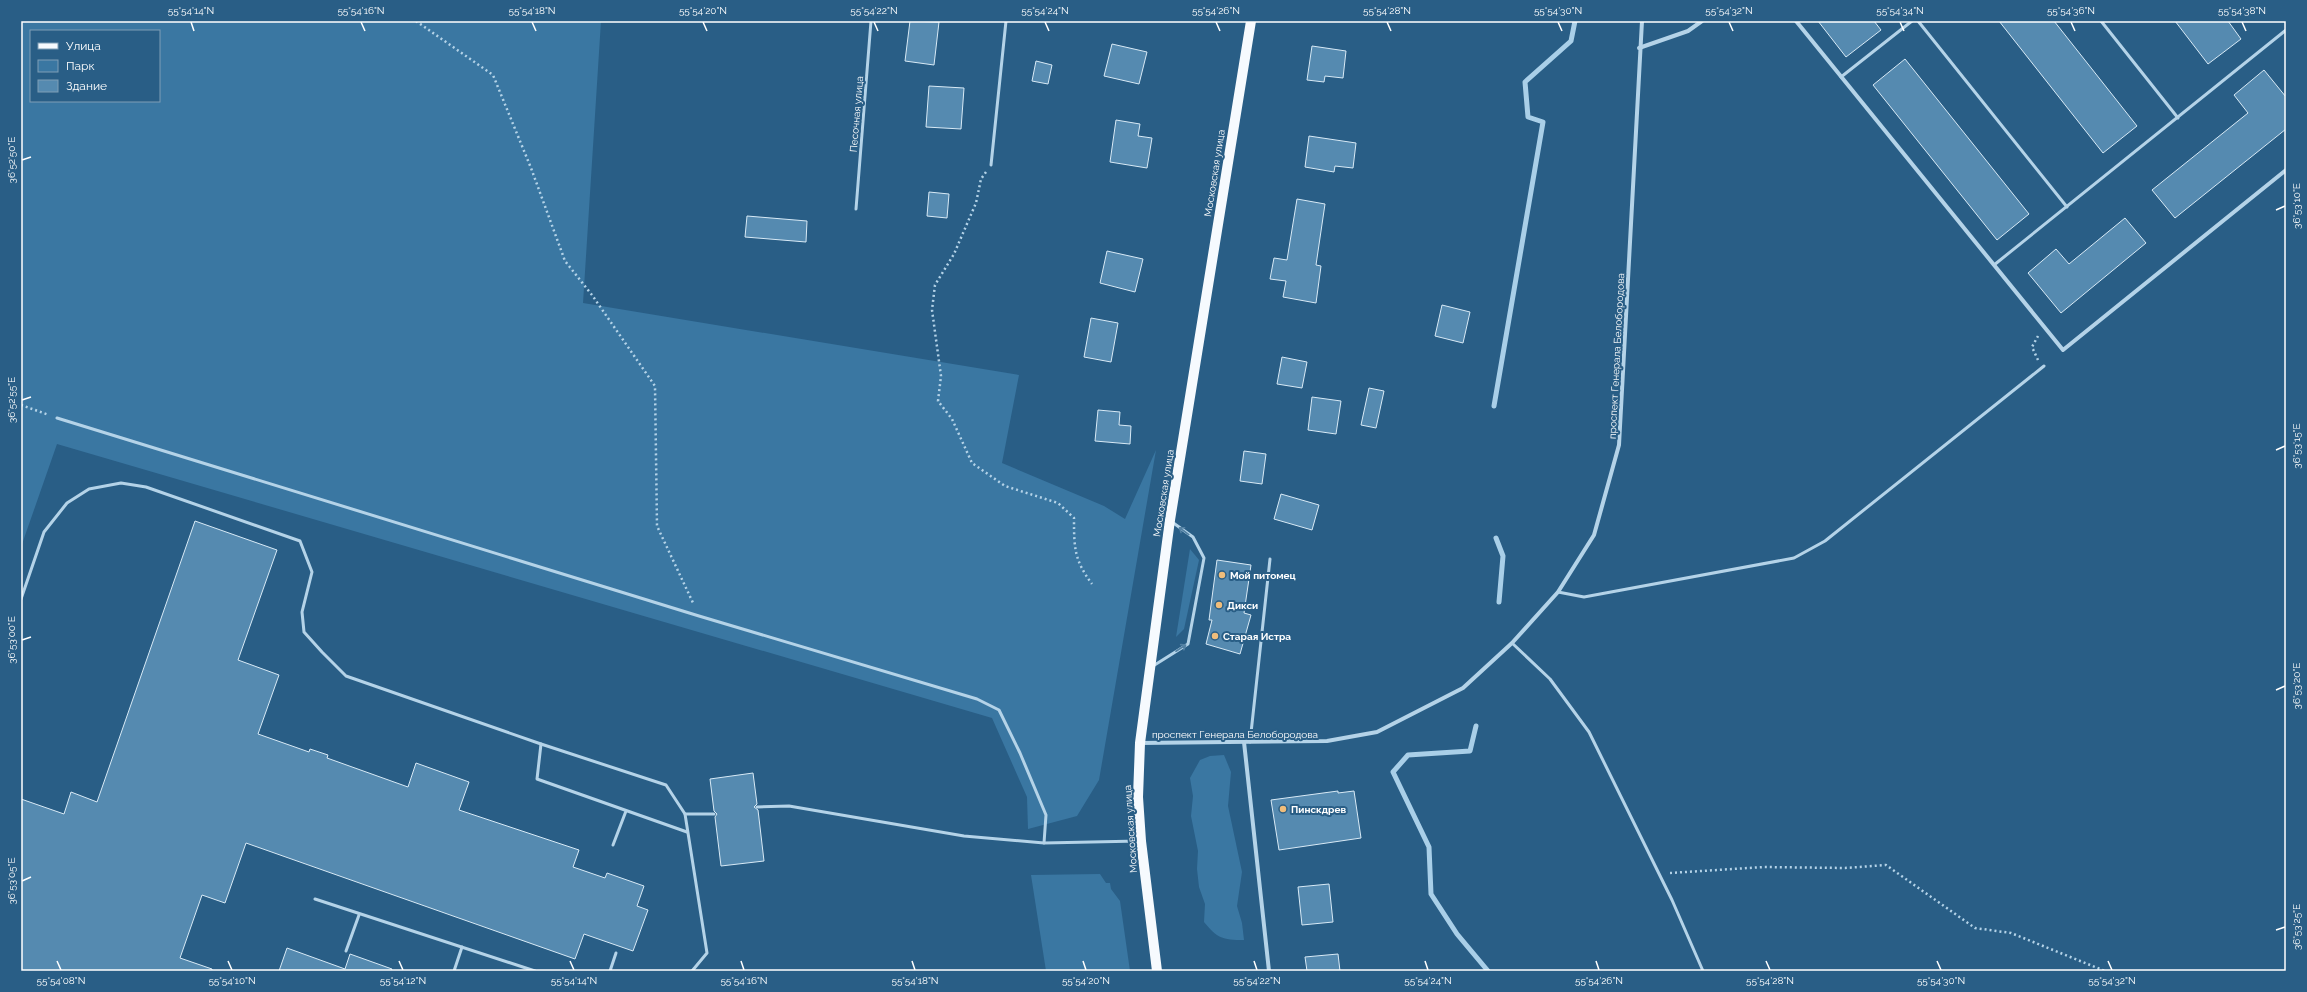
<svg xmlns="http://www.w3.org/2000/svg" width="2307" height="992" font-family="Raleway,sans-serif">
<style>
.green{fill:#3a77a2;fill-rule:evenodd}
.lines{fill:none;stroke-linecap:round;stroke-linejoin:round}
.stream{stroke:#a9cfe8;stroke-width:5}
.building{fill:#558ab0;stroke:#d8eaf6}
.path{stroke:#b4d3e8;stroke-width:2.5;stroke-dasharray:2 3;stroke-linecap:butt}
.service{stroke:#b4d3e8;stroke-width:3}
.minor{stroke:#b4d3e8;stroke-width:4}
.primary{stroke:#f6fafe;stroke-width:10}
.oneway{stroke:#5381a3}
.ticks{fill:none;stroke:#fff;stroke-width:1.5}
.poi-dot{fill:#efbd7b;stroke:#295e86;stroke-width:1.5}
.labels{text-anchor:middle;stroke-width:4;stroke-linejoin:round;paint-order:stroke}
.street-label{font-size:10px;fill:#fff;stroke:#295e86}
.poi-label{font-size:10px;font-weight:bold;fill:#fff;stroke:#295e86;text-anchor:start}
.neatline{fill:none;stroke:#fff;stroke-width:1.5}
.ticks-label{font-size:10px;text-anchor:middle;fill:#fff}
</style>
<rect width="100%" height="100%" fill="#295e86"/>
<g class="green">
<path d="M21 21H601L583 303 1019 375 1002 463 1104 506 1125 519 1156 450 1099 780 1077 816 1028 829 1027 797 992 718 57 444 21 547ZM31 31H159V101H31Z"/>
<polygon points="1190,549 1199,560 1184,629 1176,637"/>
<path d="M1224 755 1231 772 1228 806 1242 872 1237 906 1242 923 1244 940C1222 940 1217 938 1204 922L1205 904 1199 887 1197 869 1198 851 1191 816 1193 796 1190 778 1200 760 1210 756Z"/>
<polygon points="1100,874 1106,883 1110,883 1111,889 1120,901 1130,971 1046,971 1031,875"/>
</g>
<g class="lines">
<g class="stream">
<polyline points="1494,406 1543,122 1528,117 1525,82 1571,41 1575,21"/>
<polyline points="1496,538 1503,556 1499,602"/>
<polyline points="1476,726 1470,751 1408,755 1393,772 1429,847 1431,894 1457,934 1488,971"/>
</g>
</g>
<g class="building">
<polygon points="910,21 939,22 934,65 905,61"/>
<polygon points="1818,21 1874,21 1881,30 1846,57"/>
<polygon points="1999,21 2054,21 2137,126 2103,153"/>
<polygon points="2175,21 2228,21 2241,39 2208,64"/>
<polygon points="1112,44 1147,52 1139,84 1104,76"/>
<polygon points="1312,46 1346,51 1343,78 1325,76 1324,82 1307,80"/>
<polygon points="1905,59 2029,214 1997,240 1873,85"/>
<polygon points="1036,61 1052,65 1048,84 1032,81"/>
<polygon points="2264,70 2286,97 2286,129 2175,218 2152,190 2248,113 2234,95"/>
<polygon points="929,86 964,88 961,129 926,127"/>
<polygon points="1116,120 1140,124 1138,136 1152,138 1147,168 1110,162"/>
<polygon points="1309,136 1356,143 1353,168 1335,166 1334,172 1305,167"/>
<polygon points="929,192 949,194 947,218 927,216"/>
<polygon points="1297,199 1325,204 1316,265 1321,266 1316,303 1283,297 1286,281 1270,279 1274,258 1287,260"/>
<polygon points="747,216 807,221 806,242 745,237"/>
<polygon points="2125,218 2146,243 2061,313 2028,273 2056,249 2069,264"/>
<polygon points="1107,251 1143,259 1135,292 1100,283"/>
<polygon points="1442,305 1470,312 1463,343 1435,336"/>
<polygon points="1091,318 1118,323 1111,362 1084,357"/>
<polygon points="1282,357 1307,362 1302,388 1277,384"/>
<polygon points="1369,388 1384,391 1376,428 1361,425"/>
<polygon points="1312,397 1341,401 1336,434 1308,430"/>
<polygon points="1098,410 1120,412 1119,425 1131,426 1130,444 1095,441"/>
<polygon points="1244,451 1266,454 1262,484 1240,481"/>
<polygon points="1281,494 1319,505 1312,530 1274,519"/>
<polygon points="195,521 277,550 238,660 279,675 258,734 309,752 310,749 328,755 327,758 408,787 416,763 469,782 459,810 579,850 573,867 605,878 607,873 644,886 637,906 648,910 633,951 584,934 575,959 246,843 225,903 202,895 180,958 212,969 212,971 21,971 21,799 64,814 71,792 97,802"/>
<polygon points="1217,560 1251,565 1244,613 1251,615 1240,654 1206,644 1212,620 1209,620"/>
<polygon points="753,773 757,804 754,807 758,810 764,861 721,866 715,817 717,814 714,811 710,779"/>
<polygon points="1338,791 1338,793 1354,791 1361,838 1279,850 1271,800"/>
<polygon points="1329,884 1333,922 1302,925 1298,887"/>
<polygon points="287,948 345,969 350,954 392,969 391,971 279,971"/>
<polygon points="1338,954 1340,971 1307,971 1305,957"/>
</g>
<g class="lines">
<g class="path">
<polyline points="416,21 493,75 531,168 565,261 592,295 655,386 657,526 694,605"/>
<path d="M986 172 981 179 976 203 954 254 935 285 932 310 941 376 938 401 952 419 972 463 1005 486 1058 503 1074 518C1074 547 1074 560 1092 584"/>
<polyline points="2038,360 2032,347 2038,336"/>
<polyline points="21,405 49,415"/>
<polyline points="1670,873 1764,867 1845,868 1886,865 1975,928 2011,933 2105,971"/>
</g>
<g class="service">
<polyline points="1918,21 2067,207"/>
<polyline points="2101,21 2178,118"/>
<polyline points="1841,77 1912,21"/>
<polyline points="991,165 1006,21"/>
<polyline points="856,209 871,21"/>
<polyline points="1994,265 2286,30"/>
<polyline points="57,418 699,616 977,699 999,710 1020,753 1046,815 1044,843"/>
<polyline points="1558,592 1584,597 1794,558 1825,541 2044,366"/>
<polyline points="21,599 44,532 67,503 89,489 121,483 146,487 300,541 312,572 302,612 304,632 322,652 346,676 541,744 666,785 685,814 714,814"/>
<polyline points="1512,643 1550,679 1589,732 1672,900 1703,971"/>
<polyline points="1153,666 1188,644 1204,558 1193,537 1172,522"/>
<polyline points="1250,742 1270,559"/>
<polyline points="541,744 537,779 687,832"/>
<polyline points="757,807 789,806 964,836 1044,843 1139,841"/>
<polyline points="685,814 707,953 692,971"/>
<polyline points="613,845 626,811"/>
<polyline points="315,899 535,971"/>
<polyline points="346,951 359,915"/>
<polyline points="454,971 462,947"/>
<polyline points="610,971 616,953"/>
</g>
<g class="minor">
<polyline points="1796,21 2063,350 2286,170"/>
<polyline points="1639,48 1688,31 1702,21"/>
<polyline points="1244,742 1269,971"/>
<polyline points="1140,743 1327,741 1377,732 1463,688 1512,643 1558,592 1594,535 1619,445 1642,21"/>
</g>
<polyline class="primary" points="1157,971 1141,841 1138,797 1140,743 1170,520 1251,21"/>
</g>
<defs><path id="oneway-shaft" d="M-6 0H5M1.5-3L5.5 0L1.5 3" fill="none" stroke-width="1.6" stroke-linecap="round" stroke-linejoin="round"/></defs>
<g class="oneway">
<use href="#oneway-shaft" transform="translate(1184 531) rotate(-143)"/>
<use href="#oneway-shaft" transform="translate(1181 648) rotate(-33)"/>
</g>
<path class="ticks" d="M191 22 194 31M361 22 365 31M532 22 536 31M703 22 707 31M874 22 878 31M1045 22 1049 31M1216 22 1220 31M1387 22 1391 31M1558 22 1562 31M1729 22 1733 31M1900 22 1904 31M2071 22 2075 31M2242 22 2246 31M22 160 31 157M2276 210 2285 206M22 400 31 397M2276 450 2285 446M22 640 31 637M2276 690 2285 686M22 881 31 877M2276 930 2285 927M57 961 61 970M228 961 232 970M399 961 403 970M570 961 574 970M741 961 744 970M912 961 915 970M1083 961 1086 970M1254 961 1257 970M1425 961 1428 970M1596 961 1599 970M1766 961 1770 970M1937 961 1941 970M2108 961 2112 970"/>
<g class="poi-dot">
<circle cx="1222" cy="575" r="4"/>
<circle cx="1219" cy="605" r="4"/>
<circle cx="1215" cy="636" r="4"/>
<circle cx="1283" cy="809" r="4"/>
</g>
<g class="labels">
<g class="street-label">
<text transform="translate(856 114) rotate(-85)" y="4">Песочная улица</text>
<text transform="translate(1214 173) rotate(-81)" y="4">Московская улица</text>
<text transform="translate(1616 356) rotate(-87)" y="4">проспект Генерала Белобородова</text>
<text transform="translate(1163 493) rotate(-81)" y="4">Московская улица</text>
<text x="1235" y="738">проспект Генерала Белобородова</text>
<text transform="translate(1130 829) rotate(-94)" y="4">Московская улица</text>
</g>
<g class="poi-label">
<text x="1230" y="579">Мой питомец</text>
<text x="1227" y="609">Дикси</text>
<text x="1223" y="640">Старая Истра</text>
<text x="1291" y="813">Пинскдрев</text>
</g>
</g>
<rect width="2307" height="992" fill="none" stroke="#295e86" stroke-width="44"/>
<rect x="30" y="30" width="130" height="72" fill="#295e86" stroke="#7f9eb6"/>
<rect x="38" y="43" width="20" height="6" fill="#f6fafe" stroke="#7f9eb6"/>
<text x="66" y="50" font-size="12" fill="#ffffff">Улица</text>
<rect x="38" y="60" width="20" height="12" fill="#3a77a2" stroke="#7f9eb6"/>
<text x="66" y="70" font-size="12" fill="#ffffff">Парк</text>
<rect x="38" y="80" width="20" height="12" fill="#558ab0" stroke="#7f9eb6"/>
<text x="66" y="90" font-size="12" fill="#ffffff">Здание</text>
<rect x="22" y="22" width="2263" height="948" class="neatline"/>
<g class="ticks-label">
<text x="191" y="14">55°54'14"N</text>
<text x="361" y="14">55°54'16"N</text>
<text x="532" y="14">55°54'18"N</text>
<text x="703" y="14">55°54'20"N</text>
<text x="874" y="14">55°54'22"N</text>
<text x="1045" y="14">55°54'24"N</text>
<text x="1216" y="14">55°54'26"N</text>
<text x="1387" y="14">55°54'28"N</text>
<text x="1558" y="14">55°54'30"N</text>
<text x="1729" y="14">55°54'32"N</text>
<text x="1900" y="14">55°54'34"N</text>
<text x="2071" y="14">55°54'36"N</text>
<text x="2242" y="14">55°54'38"N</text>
<text transform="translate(11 160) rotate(-90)" y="4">36°52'50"E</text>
<text transform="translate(2296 206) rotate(-90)" y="4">36°53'10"E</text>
<text transform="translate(11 400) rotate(-90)" y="4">36°52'55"E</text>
<text transform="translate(2296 446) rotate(-90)" y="4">36°53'15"E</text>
<text transform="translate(11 640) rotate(-90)" y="4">36°53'00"E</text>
<text transform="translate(2296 686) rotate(-90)" y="4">36°53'20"E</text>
<text transform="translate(11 881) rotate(-90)" y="4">36°53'05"E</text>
<text transform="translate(2296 927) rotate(-90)" y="4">36°53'25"E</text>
<text x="61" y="984">55°54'08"N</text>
<text x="232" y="984">55°54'10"N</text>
<text x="403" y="984">55°54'12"N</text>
<text x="574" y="984">55°54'14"N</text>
<text x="744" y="984">55°54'16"N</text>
<text x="915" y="984">55°54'18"N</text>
<text x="1086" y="984">55°54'20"N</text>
<text x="1257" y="984">55°54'22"N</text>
<text x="1428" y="984">55°54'24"N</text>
<text x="1599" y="984">55°54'26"N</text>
<text x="1770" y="984">55°54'28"N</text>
<text x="1941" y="984">55°54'30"N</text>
<text x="2112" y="984">55°54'32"N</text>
</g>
</svg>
